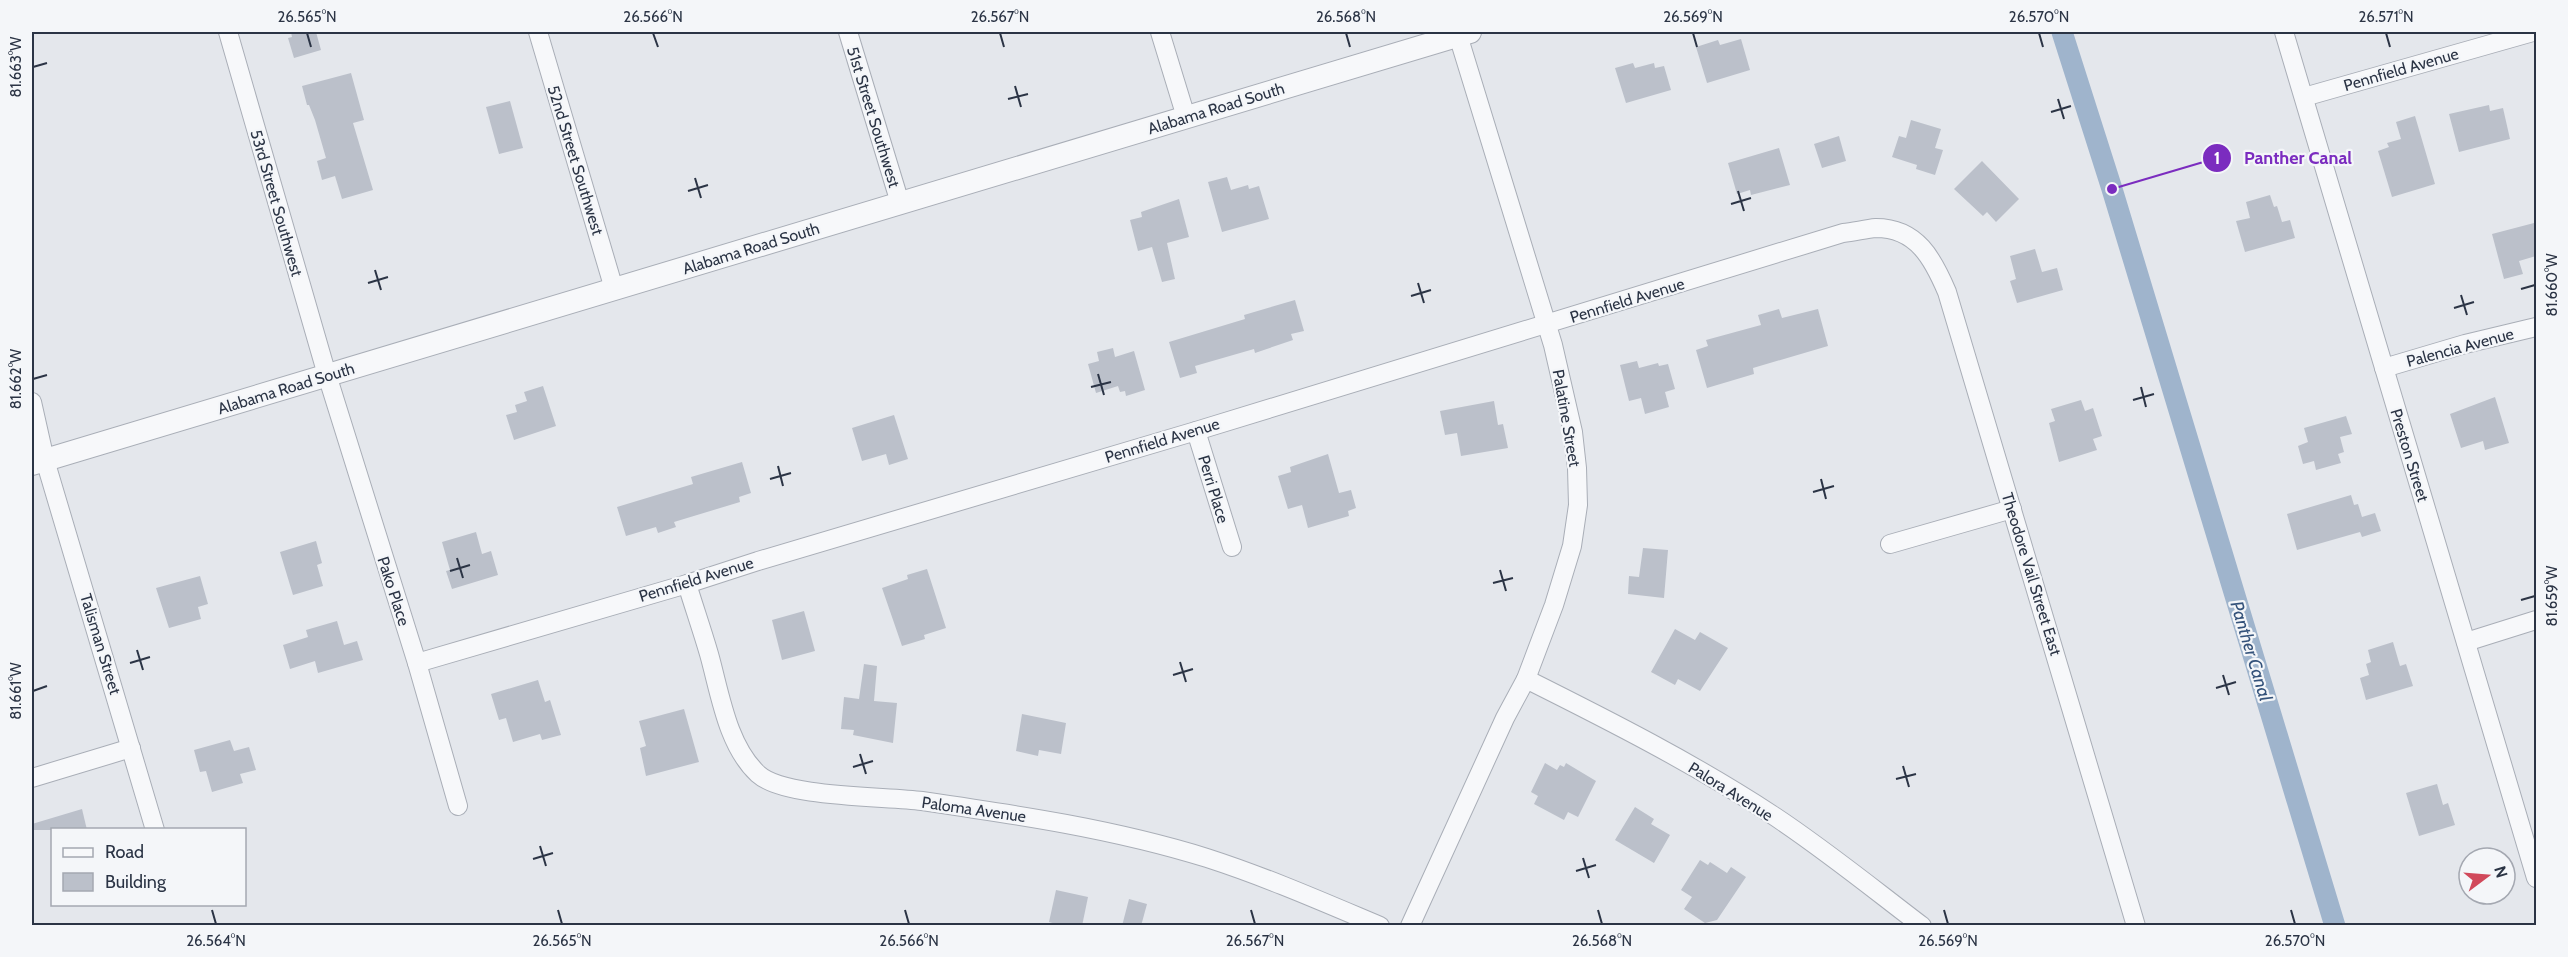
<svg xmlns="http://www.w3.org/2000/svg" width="2568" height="957" font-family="Cabin,sans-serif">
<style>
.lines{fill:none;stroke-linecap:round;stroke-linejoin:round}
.canal{stroke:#9fb4cc;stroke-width:21}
.building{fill:#bbc0ca}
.minor-casing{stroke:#a9aeb7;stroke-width:20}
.tertiary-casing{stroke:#a9aeb7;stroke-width:24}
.minor{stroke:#f7f8fa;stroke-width:18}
.tertiary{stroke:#f7f8fa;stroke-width:22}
.ticks{fill:none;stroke:#2b3445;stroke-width:2}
.labels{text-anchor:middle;stroke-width:4.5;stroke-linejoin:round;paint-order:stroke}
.street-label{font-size:16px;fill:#2b3445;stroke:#f4f6f9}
.water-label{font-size:18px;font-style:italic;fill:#34527a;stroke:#f4f6f9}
.leader{fill:none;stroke:#7b2cbf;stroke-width:2}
.callout-dot{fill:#7b2cbf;stroke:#f4f6f9;stroke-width:2}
.mark-label{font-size:18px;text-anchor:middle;font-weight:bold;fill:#fff}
.callout-label{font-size:18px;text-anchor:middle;font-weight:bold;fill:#7b2cbf;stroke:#f4f6f9;stroke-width:4.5;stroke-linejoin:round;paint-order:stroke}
.neatline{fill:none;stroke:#2b3445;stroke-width:2}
.ticks-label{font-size:15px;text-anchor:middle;fill:#2b3445}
</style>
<rect width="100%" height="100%" fill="#e4e7ec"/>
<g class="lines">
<polyline class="canal" points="2062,32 2112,189 2335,926"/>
</g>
<g class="building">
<polygon points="291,32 316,32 321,50 294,58 288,38 292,37"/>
<polygon points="1741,39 1750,70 1707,83 1696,47 1718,40 1720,45"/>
<polygon points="1633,63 1635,68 1654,63 1655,68 1664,66 1671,90 1626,103 1615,68"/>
<polygon points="351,73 364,120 353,123 373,190 342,199 335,176 322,180 317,161 326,158 315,120 309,105 307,105 302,86"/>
<polygon points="510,101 523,148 499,154 486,107"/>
<polygon points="2489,105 2490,111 2503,108 2510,139 2459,152 2449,114"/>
<polygon points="2415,116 2435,184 2392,197 2378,151 2389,147 2387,143 2401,139 2396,122"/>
<polygon points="1911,120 1941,129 1935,148 1943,150 1935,175 1916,169 1917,165 1892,157 1899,136 1906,138"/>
<polygon points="1839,136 1846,161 1822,168 1814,144"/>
<polygon points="1779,148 1790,185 1751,195 1750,190 1737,194 1728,163"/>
<polygon points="1982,161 2019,199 1996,222 1987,212 1983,216 1954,189"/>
<polygon points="1227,177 1231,190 1248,185 1249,189 1259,186 1269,219 1222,232 1208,182"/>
<polygon points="2270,195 2274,207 2277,206 2282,222 2290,220 2295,238 2245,252 2236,221 2250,218 2246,202"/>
<polygon points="1179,199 1189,237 1167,243 1175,279 1162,282 1152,247 1138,251 1130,220 1142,217 1141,212"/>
<polygon points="2534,223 2536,232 2536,256 2519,261 2523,274 2504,279 2492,234"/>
<polygon points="2035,249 2042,272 2057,268 2063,290 2017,303 2010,281 2016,279 2010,256"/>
<polygon points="1295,300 1304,331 1291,334 1293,340 1255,353 1254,349 1195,366 1197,373 1180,378 1169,342 1245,319 1244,315"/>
<polygon points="1779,309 1782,318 1818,309 1828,346 1753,368 1754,374 1707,388 1696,350 1708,346 1706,340 1761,325 1758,315"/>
<polygon points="1113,348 1115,357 1134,351 1145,390 1126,396 1125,391 1120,392 1118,386 1096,393 1088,364 1099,361 1097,352"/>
<polygon points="1637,361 1639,368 1658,363 1659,366 1668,364 1675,389 1665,392 1669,407 1645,414 1641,398 1629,401 1620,365"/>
<polygon points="543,386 556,426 514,440 506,415 517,412 515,405 527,401 524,392"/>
<polygon points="2495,397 2509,443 2485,450 2483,441 2461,448 2450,414"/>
<polygon points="2081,400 2085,411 2093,408 2102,436 2093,439 2097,450 2059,462 2049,423 2055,421 2051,409"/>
<polygon points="1494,401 1498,425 1503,424 1508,448 1461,456 1457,433 1445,435 1440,411"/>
<polygon points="894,415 908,459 889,465 886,454 862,461 852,428"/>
<polygon points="2346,416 2352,434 2340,437 2344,452 2338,454 2341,463 2316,470 2314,461 2303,464 2298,446 2308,442 2304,428"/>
<polygon points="1328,454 1339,493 1351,490 1356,508 1348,511 1349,516 1308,528 1302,505 1288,509 1278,476 1291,472 1290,467"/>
<polygon points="742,462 751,493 739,497 740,502 674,522 676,527 658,533 656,527 626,536 617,507 693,484 691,477"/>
<polygon points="2351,495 2354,505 2358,504 2362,517 2375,513 2381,531 2362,537 2360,532 2297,550 2287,514"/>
<polygon points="476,532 482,554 491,551 498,575 452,589 446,571 450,570 442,542"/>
<polygon points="316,541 322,563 317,565 323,586 293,595 280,552"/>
<polygon points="1643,548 1668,550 1664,598 1628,594 1629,576 1639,577"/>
<polygon points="927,569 946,628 924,635 925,639 902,646 882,588 908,579 907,575"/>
<polygon points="200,576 208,604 198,607 201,619 169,628 156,588"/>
<polygon points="804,611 815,651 782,660 772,620"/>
<polygon points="337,621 344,645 357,641 363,660 318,673 315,661 290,669 283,645 308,637 306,630"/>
<polygon points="1675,629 1695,640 1700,632 1728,648 1700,691 1678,679 1675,685 1651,672"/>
<polygon points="2393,642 2400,666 2406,664 2413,686 2366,700 2360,678 2369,675 2366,664 2371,662 2368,650"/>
<polygon points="864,664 877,666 874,701 897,703 893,743 853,735 854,730 841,729 844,697 859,699"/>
<polygon points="538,680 545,702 550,700 561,735 542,740 540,734 513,742 506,718 499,720 491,694"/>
<polygon points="684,709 699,762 646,776 640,748 646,746 639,721"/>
<polygon points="1022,714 1066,723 1061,754 1039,750 1038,756 1016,751"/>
<polygon points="230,740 234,751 249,747 256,770 240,774 243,783 212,792 206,771 200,772 194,750"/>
<polygon points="1545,763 1557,770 1560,765 1564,767 1566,763 1596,781 1578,817 1568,812 1564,820 1534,804 1538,796 1531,792"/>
<polygon points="2437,784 2443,805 2448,803 2455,825 2419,836 2406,793"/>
<polygon points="1635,807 1654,819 1651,824 1670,835 1654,863 1615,840"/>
<polygon points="82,809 87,830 32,830 32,824"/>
<polygon points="1700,860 1708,865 1710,862 1727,873 1731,867 1746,877 1717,920 1705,923 1684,909 1692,897 1681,890"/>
<polygon points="1056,890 1088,897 1082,926 1063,926 1049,922"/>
<polygon points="1129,899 1147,904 1141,926 1122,926"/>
</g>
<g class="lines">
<g class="minor-casing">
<g id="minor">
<polyline points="228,32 327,375 417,663 458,806"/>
<polyline points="538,32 614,289"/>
<polyline points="848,32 900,203"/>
<polyline points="1160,32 1186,117"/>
<polyline points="2284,32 2536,878"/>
<polyline points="2304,97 2533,32"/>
<polyline points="2384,368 2465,344 2536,327"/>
<polyline points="32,402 45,460 155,830"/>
<polyline points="1196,431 1232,547"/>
<polyline points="1890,544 2012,509"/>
<path d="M687 584C694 607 702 630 709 654 720 693 727 745 758 774 784 798 884 796 922 801 1018 815 1114 829 1207 858 1266 877 1323 902 1380 926"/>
<polyline points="2466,642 2536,620"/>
<path d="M417 663 687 584 758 561 1196 431 1843 233C1854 232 1865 229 1876 228 1917 228 1933 259 1947 292L2136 926"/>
<path d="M1526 679C1610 721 1693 763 1771 814 1823 848 1872 888 1922 926"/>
<polyline points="32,778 131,748"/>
<polyline points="1410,926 1505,718 1526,679 1554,605 1572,546 1578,505 1577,468 1573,432 1553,345 1457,32"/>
</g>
</g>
<g class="tertiary-casing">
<polyline id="tertiary" points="32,464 1470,32"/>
</g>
<use href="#minor" class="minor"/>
<use href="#tertiary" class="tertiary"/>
</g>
<path class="ticks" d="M307 33 311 47M653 33 658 47M1000 33 1004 47M1346 33 1350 47M1693 33 1697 47M2039 33 2043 47M2386 33 2390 47M33 67 47 63M1015 86 1021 107M1008 99 1028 94M2058 99 2064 119M2051 112 2071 106M695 178 701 198M688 191 708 185M1738 191 1744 211M1731 204 1751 198M375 270 381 290M368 283 388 277M1418 283 1424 303M2521 289 2535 285M2461 295 2467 315M1411 296 1431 290M2454 308 2474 302M1098 374 1104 395M33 379 47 375M1091 387 1111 382M2141 387 2146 407M2133 400 2154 394M778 466 783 486M770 479 791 473M1821 479 1826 499M1813 492 1834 486M457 558 463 578M1500 570 1506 591M450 571 470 565M1493 583 1513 578M2521 600 2535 596M137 650 143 670M1180 662 1186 682M130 663 150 657M1173 675 1193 669M2223 675 2229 695M2216 688 2236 682M33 691 47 686M860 754 866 774M1903 766 1909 787M853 767 873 761M1896 779 1916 774M540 846 546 866M1583 858 1589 878M533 859 553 853M1576 871 1596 865M212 910 216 924M558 910 562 924M905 910 909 924M1251 910 1255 924M1598 910 1602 924M1944 910 1948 924M2291 910 2295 924"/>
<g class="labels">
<g class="street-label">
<text transform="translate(2401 69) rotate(-16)" y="6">Pennfield Avenue</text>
<text transform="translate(1216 108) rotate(-17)" y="6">Alabama Road South</text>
<text transform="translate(874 117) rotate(73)" y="6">51st Street Southwest</text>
<text transform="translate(576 160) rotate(73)" y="6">52nd Street Southwest</text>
<text transform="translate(277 203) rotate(74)" y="6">53rd Street Southwest</text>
<text transform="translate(751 248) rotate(-17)" y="6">Alabama Road South</text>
<text transform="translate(1627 300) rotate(-17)" y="6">Pennfield Avenue</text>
<text transform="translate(2460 347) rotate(-15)" y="6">Palencia Avenue</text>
<text transform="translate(286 388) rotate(-17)" y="6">Alabama Road South</text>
<text transform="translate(1567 418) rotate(80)" y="6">Palatine Street</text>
<text transform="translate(1162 440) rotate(-17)" y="6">Pennfield Avenue</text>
<text transform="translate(2410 455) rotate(73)" y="6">Preston Street</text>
<text transform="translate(1214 489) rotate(73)" y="6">Perri Place</text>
<text transform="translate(2032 574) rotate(73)" y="6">Theodore Vail Street East</text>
<text transform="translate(696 579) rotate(-17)" y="6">Pennfield Avenue</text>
<text transform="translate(394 591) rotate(72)" y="6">Pako Place</text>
<text transform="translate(101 644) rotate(73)" y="6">Talisman Street</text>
<text transform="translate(1731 791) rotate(32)" y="6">Palora Avenue</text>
<text transform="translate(974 809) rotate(8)" y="6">Paloma Avenue</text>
</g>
<g class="water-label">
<text transform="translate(2251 651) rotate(73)" y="6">Panther Canal</text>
</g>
</g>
<path class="leader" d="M2112 189L2217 158"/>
<g class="callout-dot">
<circle cx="2112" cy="189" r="6"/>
<circle cx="2217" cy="158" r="15"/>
</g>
<g class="mark-label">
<text x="2217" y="164">1</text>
</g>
<g class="callout-label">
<text x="2298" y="164">Panther Canal</text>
</g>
<rect width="2568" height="957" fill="none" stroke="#f4f6f9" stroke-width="66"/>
<rect x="51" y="828" width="195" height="78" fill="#f4f6f9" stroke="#a4a8b1" stroke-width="1.5"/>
<rect x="63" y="848" width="30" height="9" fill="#f7f8fa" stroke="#a4a8b1" stroke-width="1.5"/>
<text x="105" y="858" font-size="18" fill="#2b3445">Road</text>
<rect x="63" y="873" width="30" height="18" fill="#bbc0ca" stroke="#a4a8b1" stroke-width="1.5"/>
<text x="105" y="888" font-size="18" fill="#2b3445">Building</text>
<g transform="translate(2487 876) rotate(74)"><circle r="28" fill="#f4f6f9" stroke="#a4a8b1" stroke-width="1.5"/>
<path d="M0-4.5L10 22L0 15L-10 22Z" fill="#d1495b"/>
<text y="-9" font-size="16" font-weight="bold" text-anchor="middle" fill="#2b3445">N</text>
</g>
<rect x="33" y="33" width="2502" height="891" class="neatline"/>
<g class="ticks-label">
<text x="307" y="22">26.565°N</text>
<text x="653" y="22">26.566°N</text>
<text x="1000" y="22">26.567°N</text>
<text x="1346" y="22">26.568°N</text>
<text x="1693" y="22">26.569°N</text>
<text x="2039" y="22">26.570°N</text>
<text x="2386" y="22">26.571°N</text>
<text transform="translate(16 67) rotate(-90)" y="5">81.663°W</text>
<text transform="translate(2552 285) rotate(-90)" y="5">81.660°W</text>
<text transform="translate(16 379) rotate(-90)" y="5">81.662°W</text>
<text transform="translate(2552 596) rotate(-90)" y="5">81.659°W</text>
<text transform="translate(16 691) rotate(-90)" y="5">81.661°W</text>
<text x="216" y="946">26.564°N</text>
<text x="562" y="946">26.565°N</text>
<text x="909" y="946">26.566°N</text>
<text x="1255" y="946">26.567°N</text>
<text x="1602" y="946">26.568°N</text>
<text x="1948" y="946">26.569°N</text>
<text x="2295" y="946">26.570°N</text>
</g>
</svg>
